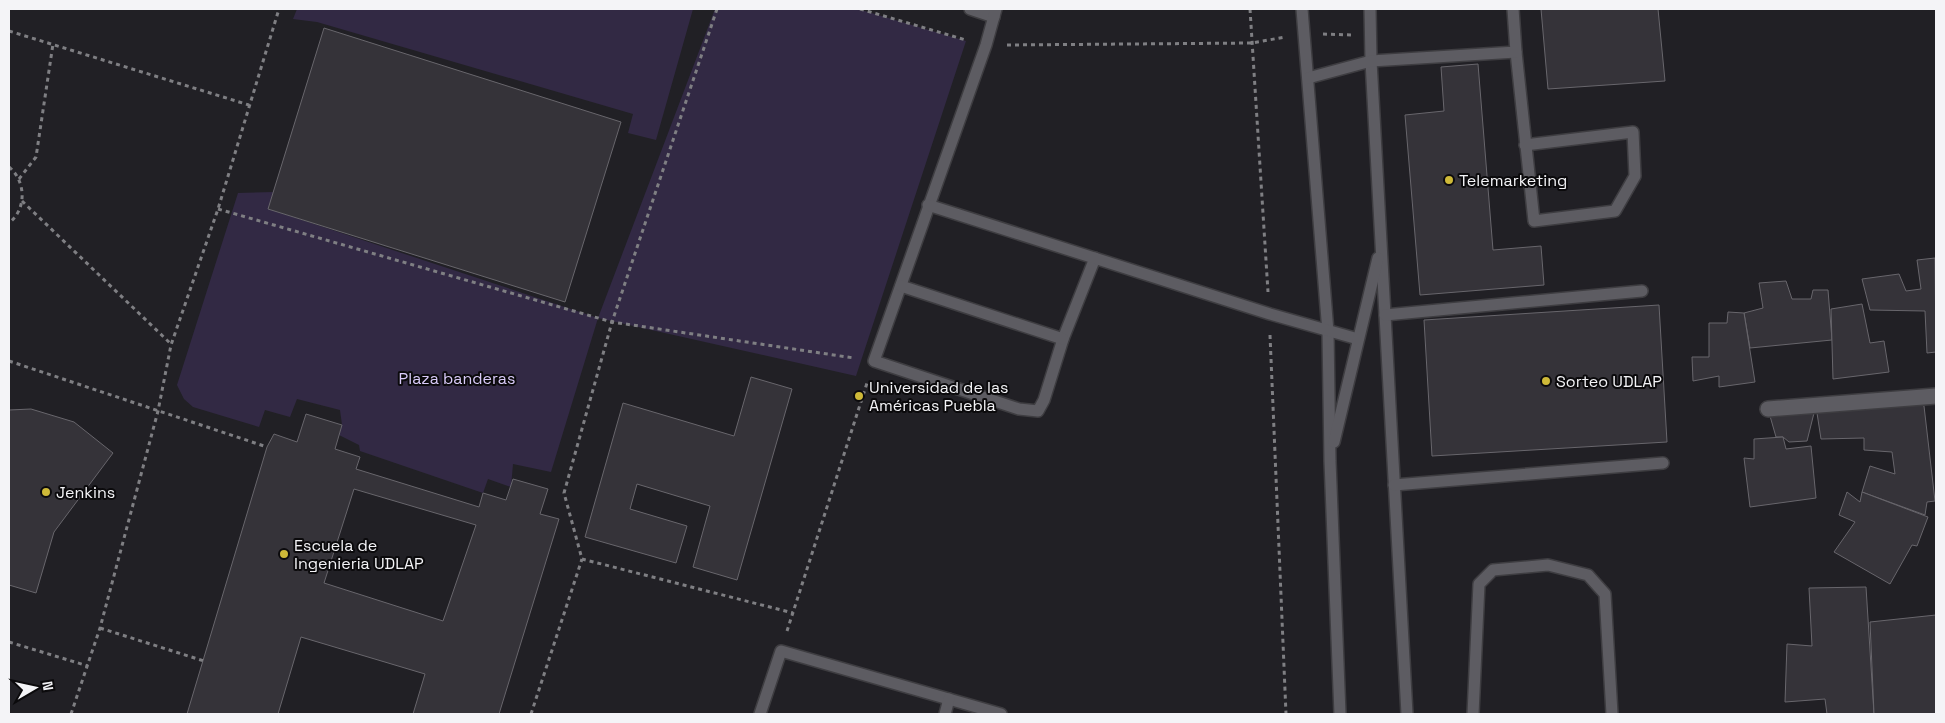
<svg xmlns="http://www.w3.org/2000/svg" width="1945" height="723" font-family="'Space Grotesk',sans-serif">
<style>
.green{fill:#322944}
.building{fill:#353339;stroke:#68666c;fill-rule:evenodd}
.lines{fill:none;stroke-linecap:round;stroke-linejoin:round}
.service-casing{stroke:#3e3d41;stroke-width:14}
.minor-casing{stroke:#3e3d41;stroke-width:18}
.path{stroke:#7f7f83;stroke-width:3;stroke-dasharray:4 4;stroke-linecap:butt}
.service{stroke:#5d5c62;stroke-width:11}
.minor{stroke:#5d5c62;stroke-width:15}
.poi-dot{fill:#ceb938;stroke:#0b0a0c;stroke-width:2}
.labels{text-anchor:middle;stroke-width:4;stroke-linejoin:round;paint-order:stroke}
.poi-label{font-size:16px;fill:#f4f4f7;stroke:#0b0a0c;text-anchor:start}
.park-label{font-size:16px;fill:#d9cbf9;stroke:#0b0a0c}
</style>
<rect width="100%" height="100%" fill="#212025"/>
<g class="green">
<polygon points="297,9 693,9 656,140 628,133 633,114 317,22 293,19"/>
<polygon points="715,9 858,9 966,41 856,376 598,318 551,472 513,464 511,487 488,479 483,493 360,451 359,445 339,435 342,425 340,410 297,399 290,417 265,410 259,427 193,407 184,399 177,385 238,193 274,192 269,209 598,318"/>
</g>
<g class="building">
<polygon points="1541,9 1658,9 1665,81 1548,89"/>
<polygon points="324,28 621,122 565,302 268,209"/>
<polygon points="1478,64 1493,250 1541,246 1544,285 1420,295 1405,115 1444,111 1441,67"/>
<polygon points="1935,258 1936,352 1927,353 1925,311 1870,310 1862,279 1899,274 1906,291 1921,289 1917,260"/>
<polygon points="1786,281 1792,299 1811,299 1813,290 1828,290 1832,340 1750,348 1744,313 1763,308 1759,283"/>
<polygon points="1862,304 1870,343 1884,341 1889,372 1833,379 1831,309"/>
<polygon points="1659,305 1667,442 1432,456 1424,320"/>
<polygon points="1728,312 1744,313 1755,382 1719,387 1719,376 1693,381 1692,357 1709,357 1709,323 1727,323"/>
<polygon points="751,377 792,389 737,580 693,567 710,506 637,484 630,509 687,526 676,563 585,537 623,403 734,436"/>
<polygon points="1917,402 1924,406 1935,501 1927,502 1925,515 1862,492 1870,466 1895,474 1892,452 1864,450 1864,438 1821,439 1817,413"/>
<polygon points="1816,405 1807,441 1789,442 1783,437 1776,437 1768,409"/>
<polygon points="31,409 74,422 113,453 54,532 36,593 9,585 9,410"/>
<path d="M306 414 342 425 335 449 360 457 356 469 479 507 483 493 506 500 513 479 548 489 540 514 559 519 499 714H413L425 674 301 637 278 714H187L267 447 274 434 297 442ZM354 489 476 525 443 621 324 583Z"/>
<polygon points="1783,437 1786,449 1811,446 1816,498 1750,507 1744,458 1754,459 1754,439"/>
<polygon points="1847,492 1860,502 1862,492 1928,517 1917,546 1912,545 1890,584 1834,552 1855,522 1839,515"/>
<polygon points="1866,587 1874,714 1827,714 1825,699 1785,702 1787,644 1812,646 1809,588"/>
<polygon points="1936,615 1936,714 1874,714 1870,622"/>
</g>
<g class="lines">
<g class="service-casing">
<g id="service">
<polyline points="970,9 994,17"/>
<polyline points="996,9 986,45 874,361 1019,409 1038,411 1044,400 1063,339 1095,258"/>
<polyline points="1302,9 1328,332 1330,461 1340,714"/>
<polyline points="1370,9 1371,61 1407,714"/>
<polyline points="1516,52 1534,221 1615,211 1635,176 1633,132 1525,145"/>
<polyline points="1308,78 1371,61 1516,52 1513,9"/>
<polyline points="928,205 1270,314 1358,339"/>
<polyline points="901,286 1063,339"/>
<polyline points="1385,315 1642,291"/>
<polyline points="1334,442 1378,258"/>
<polyline points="1394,485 1663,463"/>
<polyline points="760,714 781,651 1001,714"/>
<polyline points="945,714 949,699"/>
<polyline points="1473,714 1479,584 1493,570 1548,565 1588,575 1605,594 1612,714"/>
</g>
</g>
<g class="minor-casing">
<polyline id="minor" points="1768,409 1936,396"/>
</g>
<g class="path">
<polyline points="717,9 612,322 564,493 582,559 793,613"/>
<polyline points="860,9 966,40"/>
<polyline points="1250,9 1268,292"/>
<polyline points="9,31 249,105"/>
<polyline points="1323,34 1352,35"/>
<polyline points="1007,45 1252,43 1285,37"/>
<path d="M9 167C26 181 27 209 9 223"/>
<polyline points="19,179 36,157 53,44"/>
<polyline points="22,201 171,344"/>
<polyline points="218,209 612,322 854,358"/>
<polyline points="1270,335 1286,714"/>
<polyline points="9,361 267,447"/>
<polyline points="100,628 204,661"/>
<polyline points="787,631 868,380"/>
<polyline points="9,642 88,666"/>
<polyline points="71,714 100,628 158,411 171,345 218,209 279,9"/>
<polyline points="531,714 582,559"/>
</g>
<use href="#service" class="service"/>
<use href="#minor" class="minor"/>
</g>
<g class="poi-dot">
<circle cx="1449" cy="180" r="5"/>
<circle cx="1546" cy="381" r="5"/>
<circle cx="859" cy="396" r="5"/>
<circle cx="46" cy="492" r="5"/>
<circle cx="284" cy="554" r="5"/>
</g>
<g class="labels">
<g class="poi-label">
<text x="1459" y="186">Telemarketing</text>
<text x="1556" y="387">Sorteo UDLAP</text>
<text x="869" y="393">Universidad de las<tspan x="869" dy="18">Américas Puebla</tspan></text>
<text x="56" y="498">Jenkins</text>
<text x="294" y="551">Escuela de<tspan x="294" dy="18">Ingenieria UDLAP</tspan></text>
</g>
<g class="park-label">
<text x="457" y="384">Plaza banderas</text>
</g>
</g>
<rect width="1945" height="723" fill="none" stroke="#f4f4f7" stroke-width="20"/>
<g transform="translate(35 688) rotate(81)" stroke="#0b0a0c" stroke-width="4" paint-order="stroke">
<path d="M0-4L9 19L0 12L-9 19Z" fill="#f4f4f7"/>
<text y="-8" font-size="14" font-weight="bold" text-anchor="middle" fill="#f4f4f7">N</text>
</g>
</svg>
